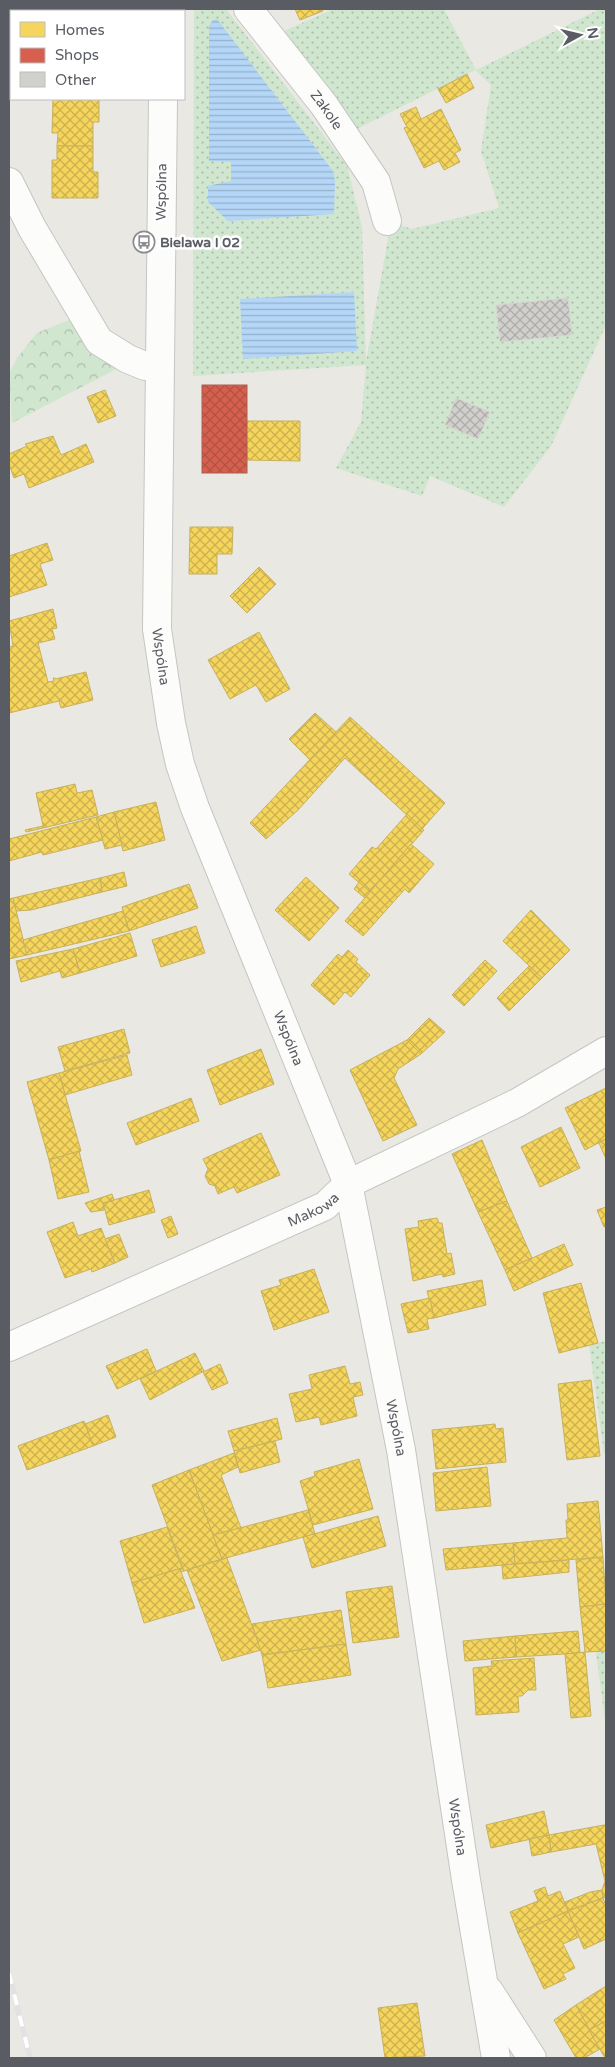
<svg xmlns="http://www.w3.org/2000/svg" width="615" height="2067" font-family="'Varela Round',sans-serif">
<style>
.grass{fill:url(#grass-dots)}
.forest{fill:url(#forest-crowns)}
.water{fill:url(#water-rules)}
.homes{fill:url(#homes-cross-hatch);stroke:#c7b15e}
.shops{fill:url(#shops-cross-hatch);stroke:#b05f53}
.building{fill:url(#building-cross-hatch);stroke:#d8d7d2}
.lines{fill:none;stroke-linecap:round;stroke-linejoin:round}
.minor-casing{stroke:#c5c5c4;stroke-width:30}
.minor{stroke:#fcfcfb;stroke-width:28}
.rail-casing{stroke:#e1e2e1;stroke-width:5.5}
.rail{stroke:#fff;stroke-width:4;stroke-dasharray:11;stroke-linecap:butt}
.labels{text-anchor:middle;stroke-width:5;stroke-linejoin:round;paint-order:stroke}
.street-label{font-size:14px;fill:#595c62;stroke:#fff}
.poi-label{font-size:14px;font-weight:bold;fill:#595c62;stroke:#fff;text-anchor:start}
</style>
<defs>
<pattern id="grass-dots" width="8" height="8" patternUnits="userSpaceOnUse" patternTransform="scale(1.25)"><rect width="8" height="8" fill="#d0e6cf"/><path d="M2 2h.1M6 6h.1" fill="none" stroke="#acbeab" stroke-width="1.8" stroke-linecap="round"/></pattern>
<pattern id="forest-crowns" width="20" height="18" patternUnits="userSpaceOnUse" patternTransform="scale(1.25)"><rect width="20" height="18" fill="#d0e6cf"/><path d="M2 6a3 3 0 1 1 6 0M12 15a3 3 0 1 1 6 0" fill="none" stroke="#acbeab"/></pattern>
<pattern id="water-rules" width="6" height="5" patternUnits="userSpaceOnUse" patternTransform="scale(1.25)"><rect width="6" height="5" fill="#b4d6f7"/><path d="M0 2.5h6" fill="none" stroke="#95b1cb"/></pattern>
<pattern id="homes-cross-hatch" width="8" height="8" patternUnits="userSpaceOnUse" patternTransform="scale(1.25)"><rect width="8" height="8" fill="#f6d55c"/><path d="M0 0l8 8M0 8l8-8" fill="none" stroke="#cab04f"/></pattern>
<pattern id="shops-cross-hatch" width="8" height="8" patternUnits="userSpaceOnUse" patternTransform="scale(1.25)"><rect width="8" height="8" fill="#d6604d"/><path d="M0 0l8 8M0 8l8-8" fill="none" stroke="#b15243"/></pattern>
<pattern id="building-cross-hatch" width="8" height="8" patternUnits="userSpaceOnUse" patternTransform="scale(1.25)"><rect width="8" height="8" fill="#d1d0cd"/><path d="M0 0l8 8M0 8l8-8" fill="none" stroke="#adacaa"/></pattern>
</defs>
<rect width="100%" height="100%" fill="#e9e8e3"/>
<g class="grass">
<polygon points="194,9 226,9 347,166 362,227 366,362 391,222 412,229 499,208 481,151 491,85 475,70 357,129 282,32 333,9 444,9 476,70 600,9 606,9 606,325 551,446 504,507 430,476 422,496 336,468 361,422 366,365 193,376"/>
<polygon points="606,1341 606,1453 604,1453 589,1345"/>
<polygon points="606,1651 606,1728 596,1652"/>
</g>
<polygon class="forest" points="76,317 124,365 12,423 9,374 17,358 37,333"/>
<g class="water">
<polygon points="217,19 333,171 335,181 334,214 228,221 208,202 208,186 231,181 231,162 209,161 209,26 213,20"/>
<polygon points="354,292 357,351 243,359 240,299"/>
</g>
<g class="homes">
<polygon points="295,9 322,9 323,11 300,20"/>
<polygon points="467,74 474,88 446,103 438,89"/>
<polygon points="53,99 99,99 99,122 93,122 93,146 57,146 58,133 52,133"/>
<polygon points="416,107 421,119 441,109 461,150 455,153 460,162 444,170 439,161 424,168 404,128 407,127 400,114"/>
<polygon points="57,146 93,146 93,172 98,172 98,198 52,198 52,160 57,160"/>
<polygon points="105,390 116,416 98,423 87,397"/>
<polygon points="246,421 300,421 300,461 247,460"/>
<polygon points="53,436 61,455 86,444 94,462 29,488 24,474 14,478 9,464 9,454 27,446 25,444"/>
<polygon points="190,527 233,527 232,554 217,554 217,574 189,574"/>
<polygon points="47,543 53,560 40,564 47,585 9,597 9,556"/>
<polygon points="259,567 276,584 247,613 230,596"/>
<polygon points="53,609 57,628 52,629 55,639 38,643 48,682 54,681 53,678 55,678 55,679 86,672 93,700 61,708 59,701 9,713 9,647 13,646 9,621"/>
<polygon points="259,632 290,689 266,702 256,685 230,699 208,660"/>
<polygon points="315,713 336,732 310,760 289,739"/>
<polygon points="350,717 445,803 422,829 345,758 298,810 266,839 250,823"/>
<polygon points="75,784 77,793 92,790 98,815 26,832 25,830 43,826 36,793"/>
<polygon points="156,802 165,840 123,851 114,812"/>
<polygon points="114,812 122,845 105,849 96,817"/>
<polygon points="407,814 424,830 370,892 349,874 372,847 376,849"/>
<polygon points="96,817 103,840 43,855 42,852 9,861 9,839"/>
<polygon points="411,844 434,864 409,893 405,889 363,936 345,921"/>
<polygon points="124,872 127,886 102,892 100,878"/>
<polygon points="306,877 339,908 309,941 275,910"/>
<polygon points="100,878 102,892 31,910 16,911 13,898"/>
<polygon points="359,882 370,892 365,898 354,889"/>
<polygon points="189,884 198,908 129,931 122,907"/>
<polygon points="13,898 27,955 9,959 9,899"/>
<polygon points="531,910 570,950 542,978 503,941"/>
<polygon points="123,911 129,931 27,955 23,940"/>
<polygon points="196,926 205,953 161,967 152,940"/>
<polygon points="130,933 137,956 80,973 73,949"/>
<polygon points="73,949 80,973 62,978 60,971 21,982 16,961"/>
<polygon points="348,950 358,959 356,962 370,975 351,997 345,992 334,1005 311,985 338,954 342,957"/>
<polygon points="485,960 497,971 464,1006 452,995"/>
<polygon points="529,966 542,978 509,1011 497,998"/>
<polygon points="429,1018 445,1032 421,1054 407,1040"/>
<polygon points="124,1029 130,1053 65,1071 58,1047"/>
<polygon points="407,1040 421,1054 398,1069 394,1078 417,1125 383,1141 350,1070"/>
<polygon points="261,1049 274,1084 220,1105 207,1070"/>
<polygon points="127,1055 132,1075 65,1095 59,1073"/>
<polygon points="59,1073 81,1151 49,1160 27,1082"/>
<polygon points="606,1088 606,1139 585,1150 565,1108"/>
<polygon points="191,1098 199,1121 136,1145 127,1123"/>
<polygon points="561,1127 580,1168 540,1187 521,1147"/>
<polygon points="261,1133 280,1175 237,1193 234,1187 218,1194 215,1186 209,1184 205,1176 208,1169 203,1159"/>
<polygon points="606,1139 606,1159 599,1143"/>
<polygon points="482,1140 507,1201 478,1212 452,1154"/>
<polygon points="79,1151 89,1192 58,1199 49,1160"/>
<polygon points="149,1190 155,1212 109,1225 103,1203"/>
<polygon points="112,1194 114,1200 103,1203 104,1210 91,1212 85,1203"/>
<polygon points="507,1201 532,1258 505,1270 478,1212"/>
<polygon points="606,1207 606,1226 604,1227 597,1210"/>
<polygon points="171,1216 178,1234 168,1238 161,1220"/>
<polygon points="437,1218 439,1223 442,1223 447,1254 451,1253 455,1274 443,1277 442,1274 413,1281 405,1229 419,1227 418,1221"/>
<polygon points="73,1222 78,1236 101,1228 115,1263 92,1272 91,1269 65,1278 47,1232"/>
<polygon points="119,1234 128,1257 115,1263 105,1239"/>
<polygon points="564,1244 573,1265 514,1291 505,1270"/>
<polygon points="314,1269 329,1312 274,1330 261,1291 281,1285 279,1280"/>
<polygon points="482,1280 486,1305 434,1318 427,1291"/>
<polygon points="581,1283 598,1343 559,1353 543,1293"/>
<polygon points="430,1298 434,1318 427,1319 429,1329 408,1333 401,1304"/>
<polygon points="147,1349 156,1371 117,1389 106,1366"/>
<polygon points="195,1353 204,1371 150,1400 140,1379"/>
<polygon points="220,1364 228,1383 212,1390 203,1372"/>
<polygon points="345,1366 350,1384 360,1382 363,1395 353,1397 357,1416 321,1425 319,1417 296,1422 289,1394 312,1389 309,1375"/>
<polygon points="591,1380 600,1456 567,1460 558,1384"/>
<polygon points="108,1415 116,1437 93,1446 85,1424"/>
<polygon points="277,1418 282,1439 234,1451 228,1431"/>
<polygon points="84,1421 93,1446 27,1470 18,1446"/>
<polygon points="495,1424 496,1429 503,1428 506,1462 436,1469 432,1430"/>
<polygon points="275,1441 280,1462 240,1473 234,1451"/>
<polygon points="234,1453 238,1467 221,1475 241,1528 213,1535 189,1470"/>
<polygon points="359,1459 373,1509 313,1525 300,1481 315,1476 314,1472"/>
<polygon points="487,1467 491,1506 436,1511 433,1473"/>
<polygon points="189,1470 222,1559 184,1571 152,1485"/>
<polygon points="598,1501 603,1557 515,1564 513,1543 567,1538 566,1520 568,1520 567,1504"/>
<polygon points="308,1510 315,1534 222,1559 213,1535"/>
<polygon points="378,1516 386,1546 312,1568 303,1537"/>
<polygon points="167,1527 182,1568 132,1583 120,1541"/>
<polygon points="513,1543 515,1564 446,1570 443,1549"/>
<polygon points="603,1557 606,1604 580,1607 576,1560"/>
<polygon points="227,1558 261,1650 222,1661 187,1570"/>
<polygon points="569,1560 569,1572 503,1579 502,1565"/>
<polygon points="182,1568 184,1571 181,1572 195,1608 144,1623 132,1583"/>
<polygon points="392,1586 399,1637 353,1643 346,1592"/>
<polygon points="606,1604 606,1651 585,1652 580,1607"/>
<polygon points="341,1610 346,1644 262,1655 252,1624"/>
<polygon points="578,1631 580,1653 516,1657 515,1636"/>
<polygon points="515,1636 516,1657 465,1661 463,1641"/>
<polygon points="346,1644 351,1675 268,1688 262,1655"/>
<polygon points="585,1652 591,1716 571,1718 565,1654"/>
<polygon points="534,1658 536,1690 528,1690 522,1696 518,1696 519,1712 476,1715 473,1668 492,1666 491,1661"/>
<polygon points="544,1811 549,1835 491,1848 486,1825"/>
<polygon points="604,1825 606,1825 606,1897 603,1898 602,1890 605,1881 596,1844 551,1852 549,1835"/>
<polygon points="549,1835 551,1852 532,1856 529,1839"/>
<polygon points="545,1887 548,1896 560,1891 568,1911 518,1933 510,1912 538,1901 534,1891"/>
<polygon points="602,1890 603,1898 568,1911 565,1902 590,1892"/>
<polygon points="603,1898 606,1906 606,1939 584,1949 568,1911"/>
<polygon points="568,1911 579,1937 563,1944 575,1968 563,1974 566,1979 544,1989 518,1933"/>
<polygon points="606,1986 606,2021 589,2030 576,2005"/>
<polygon points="417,2003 425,2056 385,2058 378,2008"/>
<polygon points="576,2005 600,2049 584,2058 576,2058 554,2020"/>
<polygon points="606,2021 606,2058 605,2058 589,2030"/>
</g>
<rect class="shops" x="202" y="385" width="45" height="88"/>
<g class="building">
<polygon points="568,298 572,335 500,342 496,305"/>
<polygon points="456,398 490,412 478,439 445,425"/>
</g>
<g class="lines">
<g class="minor-casing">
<g id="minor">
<polyline points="164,9 164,11"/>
<path id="s1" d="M248 9 324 105 376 182 387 221"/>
<path id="s2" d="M163 99 157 629 171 723 180 764 195 808 348 1184 401 1450 466 1880 496 2058"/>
<polyline points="9,182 32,228 99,341 128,359 145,366 159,366"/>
<path id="s3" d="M9 1347 325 1206 348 1184 517 1103 606 1051"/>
<polyline points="489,1991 532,2058"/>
</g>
</g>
<use href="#minor" class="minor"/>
<g class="rail-casing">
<polyline id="rail" points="9,1973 30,2058"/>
</g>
<use href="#rail" class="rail"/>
</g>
<defs>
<g id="bus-ring" transform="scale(1.125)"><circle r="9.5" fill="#fff" stroke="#8b8d8f" stroke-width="1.5"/><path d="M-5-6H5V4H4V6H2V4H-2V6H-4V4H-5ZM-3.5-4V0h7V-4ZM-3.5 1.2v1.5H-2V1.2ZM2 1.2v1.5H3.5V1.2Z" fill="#8b8d8f"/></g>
</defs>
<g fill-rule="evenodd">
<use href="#bus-ring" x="144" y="242"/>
</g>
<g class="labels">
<g class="street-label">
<text dy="5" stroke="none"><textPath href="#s1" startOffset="128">Zakole</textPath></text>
<text transform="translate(161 192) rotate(-89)" y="5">Wspólna</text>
<text dy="5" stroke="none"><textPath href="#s2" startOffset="558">Wspólna</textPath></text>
<text dy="5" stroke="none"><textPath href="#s2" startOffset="962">Wspólna</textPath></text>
<text dy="5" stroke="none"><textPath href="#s3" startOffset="334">Makowa</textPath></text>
<text dy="5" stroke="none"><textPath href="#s2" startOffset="1368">Wspólna</textPath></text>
<text dy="5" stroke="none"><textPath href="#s2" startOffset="1772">Wspólna</textPath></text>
</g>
<g class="poi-label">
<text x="160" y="247">Bielawa I 02</text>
</g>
</g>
<rect width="615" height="2067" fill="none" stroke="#595c62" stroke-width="20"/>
<rect x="10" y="10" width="175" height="90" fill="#ffffff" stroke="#bdbec0"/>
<rect x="20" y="22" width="25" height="15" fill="#f6d55c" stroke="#bdbec0"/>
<text x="55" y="35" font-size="15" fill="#595c62">Homes</text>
<rect x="20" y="48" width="25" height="15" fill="#d6604d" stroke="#bdbec0"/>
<text x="55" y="60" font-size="15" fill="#595c62">Shops</text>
<rect x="20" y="72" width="25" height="15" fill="#d1d0cd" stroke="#bdbec0"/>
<text x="55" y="85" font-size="15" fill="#595c62">Other</text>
<g transform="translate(580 35) rotate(82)" stroke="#ffffff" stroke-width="4" paint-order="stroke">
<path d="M0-4L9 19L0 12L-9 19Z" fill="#595c62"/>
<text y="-8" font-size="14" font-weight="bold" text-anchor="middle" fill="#595c62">N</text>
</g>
</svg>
